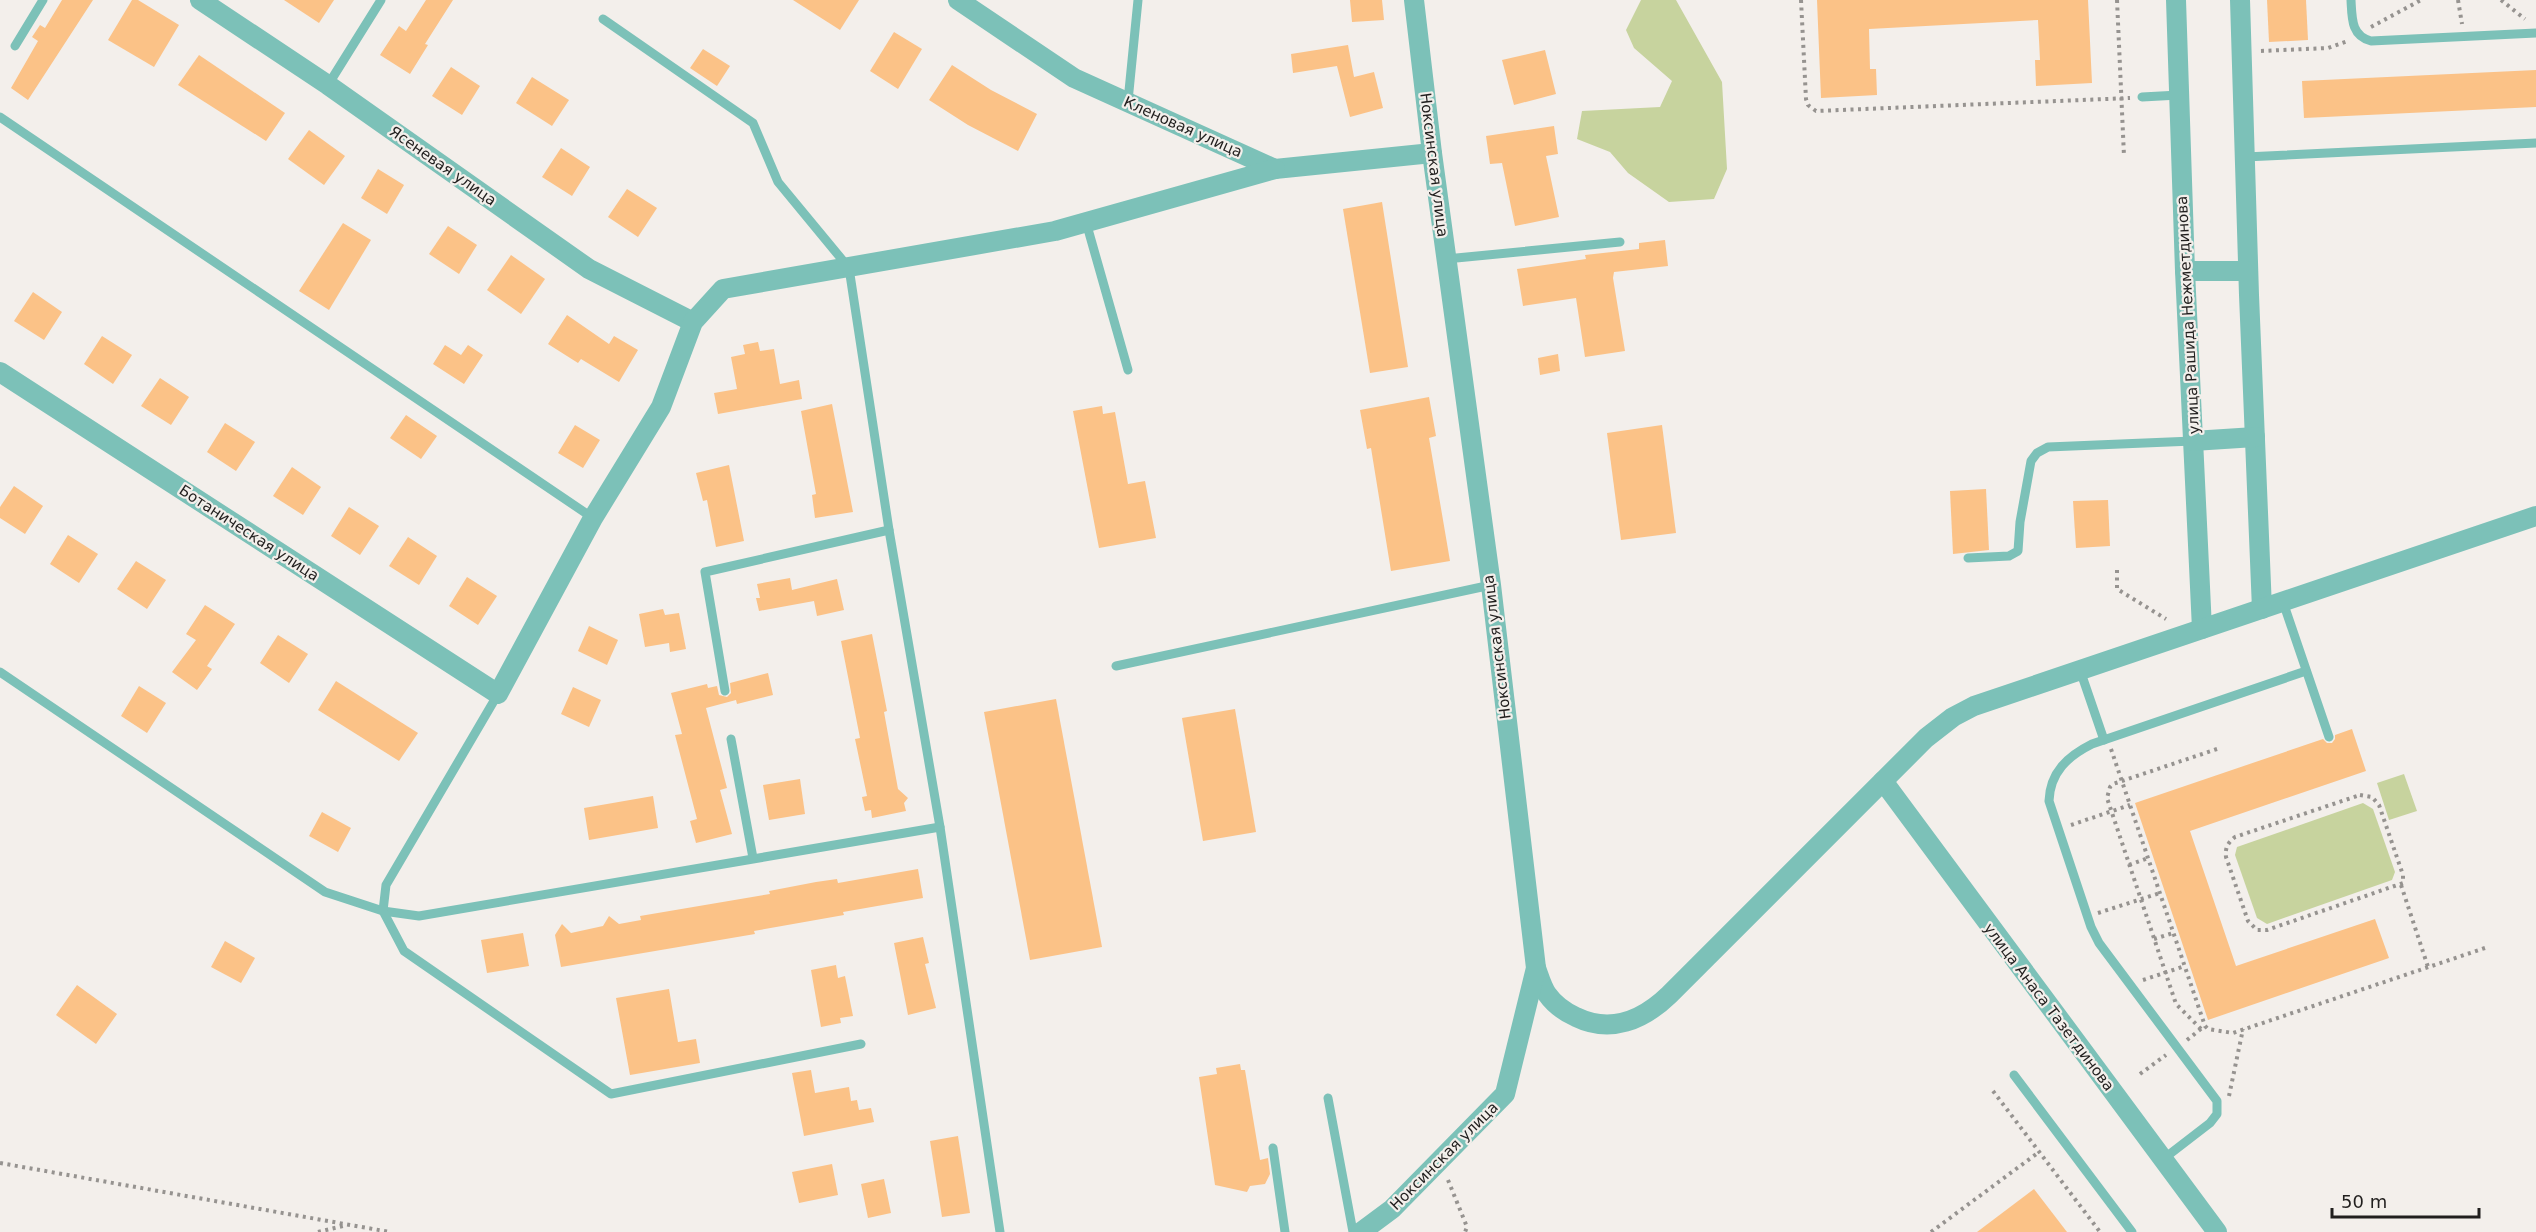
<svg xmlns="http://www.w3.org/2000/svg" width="2536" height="1232" font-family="'DejaVu Sans',sans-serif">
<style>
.green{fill:#c7d39e}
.building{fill:#fbc287}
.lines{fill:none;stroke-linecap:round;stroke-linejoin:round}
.path{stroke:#969390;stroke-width:4;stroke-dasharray:3 4.5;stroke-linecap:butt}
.service{stroke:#7cc1b8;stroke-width:9}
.minor{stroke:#7cc1b8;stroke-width:20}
.labels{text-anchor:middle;stroke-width:4.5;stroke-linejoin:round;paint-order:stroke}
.street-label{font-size:15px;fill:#211f1e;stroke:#f3efeb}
</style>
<rect width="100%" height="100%" fill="#f3efeb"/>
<g class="green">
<polygon points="1641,0 1676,0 1722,82 1727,169 1714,199 1669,202 1628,173 1610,152 1577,139 1582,111 1660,107 1672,81 1634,48 1626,30"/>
<polygon points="2404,774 2417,811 2389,820 2377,783"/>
<polygon points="2363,803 2373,809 2395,872 2392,880 2267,924 2257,918 2235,855 2237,847"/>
</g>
<g class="building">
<polygon points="62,0 93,0 28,100 11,88 38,41 32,37 40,25 45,28"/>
<polygon points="132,0 138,0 179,25 154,67 108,40"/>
<polygon points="284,0 334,0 319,23"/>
<polygon points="426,0 453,0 425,44 428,45 410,74 380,55 399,26 406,31"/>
<polygon points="793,0 859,0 840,30"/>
<polygon points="1350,0 1382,0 1384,20 1352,22"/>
<polygon points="1817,0 2088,0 2092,83 2036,86 2035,60 2040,60 2038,20 1869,29 1870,69 1876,69 1877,95 1821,98"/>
<polygon points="2267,0 2306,0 2308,40 2269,42"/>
<polygon points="894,32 922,49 898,89 870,71"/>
<polygon points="1348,45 1354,77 1374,72 1383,108 1350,117 1337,66 1293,73 1291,54"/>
<polygon points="703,49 730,66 717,86 690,68"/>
<polygon points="1545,50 1556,94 1514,105 1502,60"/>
<polygon points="199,55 285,113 266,141 178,85"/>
<polygon points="952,65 991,90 1037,114 1018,151 968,125 929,100"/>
<polygon points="451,67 480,86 462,115 432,96"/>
<polygon points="2536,70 2536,107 2304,118 2302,81"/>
<polygon points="532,77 569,100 552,126 516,103"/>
<polygon points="1554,126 1558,154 1546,156 1559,217 1515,226 1502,163 1490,164 1486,136"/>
<polygon points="309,130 345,156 324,185 288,159"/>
<polygon points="561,148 590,167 572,196 542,177"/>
<polygon points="378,169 404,185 387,214 361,198"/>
<polygon points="627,189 657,208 638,237 608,217"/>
<polygon points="1382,202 1408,367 1370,373 1343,209"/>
<polygon points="343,223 371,240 329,310 299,291"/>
<polygon points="448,226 477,245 459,274 429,254"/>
<polygon points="1665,240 1668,266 1614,272 1613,278 1625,351 1585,357 1576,298 1523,306 1517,269 1586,259 1585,255 1639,249 1639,243"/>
<polygon points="511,255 545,279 521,314 487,290"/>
<polygon points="33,292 62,312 44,340 14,321"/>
<polygon points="567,315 609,344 614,336 638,350 619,382 581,359 578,363 548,344"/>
<polygon points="102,336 132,355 113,384 84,364"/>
<polygon points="758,342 760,351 774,349 780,384 799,380 802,399 718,414 714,393 737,389 731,357 745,354 743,345"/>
<polygon points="445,345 461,355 468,345 483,355 464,384 433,364"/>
<polygon points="1558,354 1560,371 1540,375 1538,358"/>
<polygon points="160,378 189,397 171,425 141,406"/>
<polygon points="1429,397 1436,436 1429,438 1450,561 1391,571 1371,448 1367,449 1360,410"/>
<polygon points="832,404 853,512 815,518 812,495 816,494 801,411"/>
<polygon points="1102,406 1103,414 1115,412 1128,484 1145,481 1156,538 1099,548 1073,411"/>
<polygon points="406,415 437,436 421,459 390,438"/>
<polygon points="225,423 255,442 236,471 207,452"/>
<polygon points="575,425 600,440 583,468 558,453"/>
<polygon points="1662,425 1676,533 1621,540 1607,433"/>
<polygon points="729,465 744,541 716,547 707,500 703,501 696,473"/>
<polygon points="292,467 321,487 303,515 273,496"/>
<polygon points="14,486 43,506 25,534 0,518 0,507"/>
<polygon points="1986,489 1989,550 1953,554 1950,491"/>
<polygon points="2108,500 2110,546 2076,548 2073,501"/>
<polygon points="349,507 379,526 360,555 331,536"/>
<polygon points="68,535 98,554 79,583 50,564"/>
<polygon points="408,537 437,556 419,585 389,566"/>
<polygon points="136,561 166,580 147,609 117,589"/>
<polygon points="467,577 497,596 478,625 449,606"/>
<polygon points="790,578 792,590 837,579 844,610 817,616 814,601 759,611 756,598 760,598 757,584"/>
<polygon points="205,605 235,624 207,666 212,669 197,690 172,672 196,640 186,634"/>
<polygon points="663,609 665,615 679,613 686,649 670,652 669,643 645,647 639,614"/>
<polygon points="589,626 618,640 607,665 578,651"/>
<polygon points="872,634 887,711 884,712 898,789 908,798 904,803 906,811 872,818 871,810 865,811 862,797 867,796 855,739 860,738 841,641"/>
<polygon points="278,635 308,654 289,683 260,663"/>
<polygon points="768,673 773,695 737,704 736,700 706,708 727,788 720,790 732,834 696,843 690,821 697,819 675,735 682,734 671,693 707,684 708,688 717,686 719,695 727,697 731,693 730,683"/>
<polygon points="336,681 418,733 399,761 318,710"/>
<polygon points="139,686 166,703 147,733 121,716"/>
<polygon points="573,687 601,700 589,727 561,714"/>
<polygon points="1056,699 1102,947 1030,960 984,712"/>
<polygon points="1235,709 1256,832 1203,841 1182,718"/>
<polygon points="2352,729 2366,771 2190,831 2236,966 2375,919 2389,958 2208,1020 2135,803 2323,739 2327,743 2332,743 2335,739 2335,735"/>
<polygon points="800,779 805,814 769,820 763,785"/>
<polygon points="653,796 658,828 589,840 584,808"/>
<polygon points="322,812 351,828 338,852 309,836"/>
<polygon points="918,869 923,898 843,912 844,915 754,931 755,934 561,967 555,935 562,924 571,933 603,926 609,916 619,924 641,920 640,916 770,894 769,891 816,882 837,879 838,883"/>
<polygon points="523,933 529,966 487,973 481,940"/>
<polygon points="923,937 929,963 925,964 936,1008 908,1015 894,943"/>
<polygon points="225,941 255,958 241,983 211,967"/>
<polygon points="836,965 838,978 845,976 853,1016 840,1018 841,1023 821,1027 811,970"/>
<polygon points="77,985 117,1014 96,1044 56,1015"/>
<polygon points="669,989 678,1042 696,1039 700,1063 630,1075 616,998"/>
<polygon points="1240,1064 1241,1070 1245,1070 1260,1160 1268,1158 1270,1174 1265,1184 1250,1186 1247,1192 1215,1185 1199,1077 1217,1074 1216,1068"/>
<polygon points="811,1070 815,1093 849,1087 851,1101 857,1100 859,1110 871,1108 874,1122 804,1136 792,1073"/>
<polygon points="958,1136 970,1213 942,1217 930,1141"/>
<polygon points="832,1164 838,1195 799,1203 792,1172"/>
<polygon points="884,1179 891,1213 868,1218 861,1184"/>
<polygon points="2034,1189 2067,1232 1977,1232"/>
</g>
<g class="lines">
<g class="path">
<polyline points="1801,0 1806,99 1808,105 1816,111 2130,98"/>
<polyline points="2117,0 2124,156"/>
<polyline points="2458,0 2462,24"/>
<polyline points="2501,0 2525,19"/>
<polyline points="2371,27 2421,0"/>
<polyline points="2261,51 2328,48 2348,41"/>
<polyline points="2117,570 2117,589 2166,619"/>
<polyline points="2111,749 2205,1026 2208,1029 2233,1033 2485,948"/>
<path d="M2360 795 2372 797 2379 805 2403 875V883L2267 930H2257L2248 921 2226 857C2225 847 2228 843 2235 837Z"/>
<polyline points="2071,825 2130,805"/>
<polyline points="2129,865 2148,858"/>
<polyline points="2401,885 2428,967"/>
<polyline points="2098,913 2160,893"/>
<polyline points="2154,939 2173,933"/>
<polyline points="2143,980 2185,966"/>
<polyline points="2201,1029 2176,1004 2107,798 2110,787 2113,784 2220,748"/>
<polyline points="2187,1040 2202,1028"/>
<polyline points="2140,1074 2166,1055"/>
<polyline points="1993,1091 2100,1232"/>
<polyline points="2229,1096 2243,1029"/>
<polyline points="0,1163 390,1232"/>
<polyline points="1448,1180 1467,1227 1465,1232"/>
<polyline points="318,1232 347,1225"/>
<polyline points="1931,1232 2039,1152"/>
</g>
<g class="service">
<path d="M2351 0C2352 18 2351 36 2371 41L2536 33"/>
<polyline points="603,19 753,123 778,182 849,268 889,530 940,827 1000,1232"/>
<polyline points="15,46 43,0"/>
<polyline points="328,85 381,0"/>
<polyline points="2142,97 2179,95"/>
<polyline points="1128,101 1138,0"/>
<polyline points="0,117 593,518"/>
<polyline points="2245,157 2536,143"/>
<polyline points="1086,222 1128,370"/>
<polyline points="1446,259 1620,242"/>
<polyline points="1968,558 2009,556 2018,551 2020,522 2031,461 2037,453 2048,447 2193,441"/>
<polyline points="2283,602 2329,737"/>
<polyline points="1116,666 1491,585"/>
<polyline points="2080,670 2104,740"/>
<polyline points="0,672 325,892 383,911 419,916 940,827"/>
<polyline points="725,691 705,572 889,530"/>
<polyline points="498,694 386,885 383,911 404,951 611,1094 861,1044"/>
<polyline points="731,739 753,858"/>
<polyline points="2014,1075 2132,1232"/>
<polyline points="1328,1098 1353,1232"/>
<polyline points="1273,1148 1285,1232"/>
<path d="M2162 1160 2210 1123 2217 1114V1101L2099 943 2091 927 2049 801C2050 772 2068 756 2092 744L2306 671"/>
</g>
<g class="minor">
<polyline points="200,0 328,85 589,269 693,322"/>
<polyline points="958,0 1074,78 1275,169 1432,153"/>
<polyline points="2176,0 2185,271 2202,629"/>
<polyline points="2240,0 2249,295 2262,609"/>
<polyline points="2185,271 2248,271"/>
<polyline points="0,372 498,694 593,518 661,407 693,322 723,289 1055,231 1275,169"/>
<polyline points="2193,441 2255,437"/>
<polyline points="1883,781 2217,1232"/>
<path d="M1536 968C1539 976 1542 987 1547 994 1554 1004 1565 1012 1576 1017 1611 1034 1643 1020 1669 995L1926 738 1953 717 1974 706 2536 516"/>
<polyline points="1361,1232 1392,1209 1505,1094 1536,968 1491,585 1432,153 1414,0"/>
</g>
</g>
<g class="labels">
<g class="street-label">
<text transform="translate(1183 127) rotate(24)" y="5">Кленовая улица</text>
<text transform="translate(1434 165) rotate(83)" y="5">Ноксинская улица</text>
<text transform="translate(443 166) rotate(35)" y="5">Ясеневая улица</text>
<text transform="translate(2188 315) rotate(-93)" y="5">улица Рашида Нежметдинова</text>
<text transform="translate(249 533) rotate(33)" y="5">Ботаническая улица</text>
<text transform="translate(1497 647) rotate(-97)" y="5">Ноксинская улица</text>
<text transform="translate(2049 1007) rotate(53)" y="5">улица Анаса Тазетдинова</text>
<text transform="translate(1444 1156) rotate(-45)" y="5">Ноксинская улица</text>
</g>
</g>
<path d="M2332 1208v9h147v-9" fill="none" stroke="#211f1e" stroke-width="3"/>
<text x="2341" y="1208" font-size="18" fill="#211f1e" stroke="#f3efeb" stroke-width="4.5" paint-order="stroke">50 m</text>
</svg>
